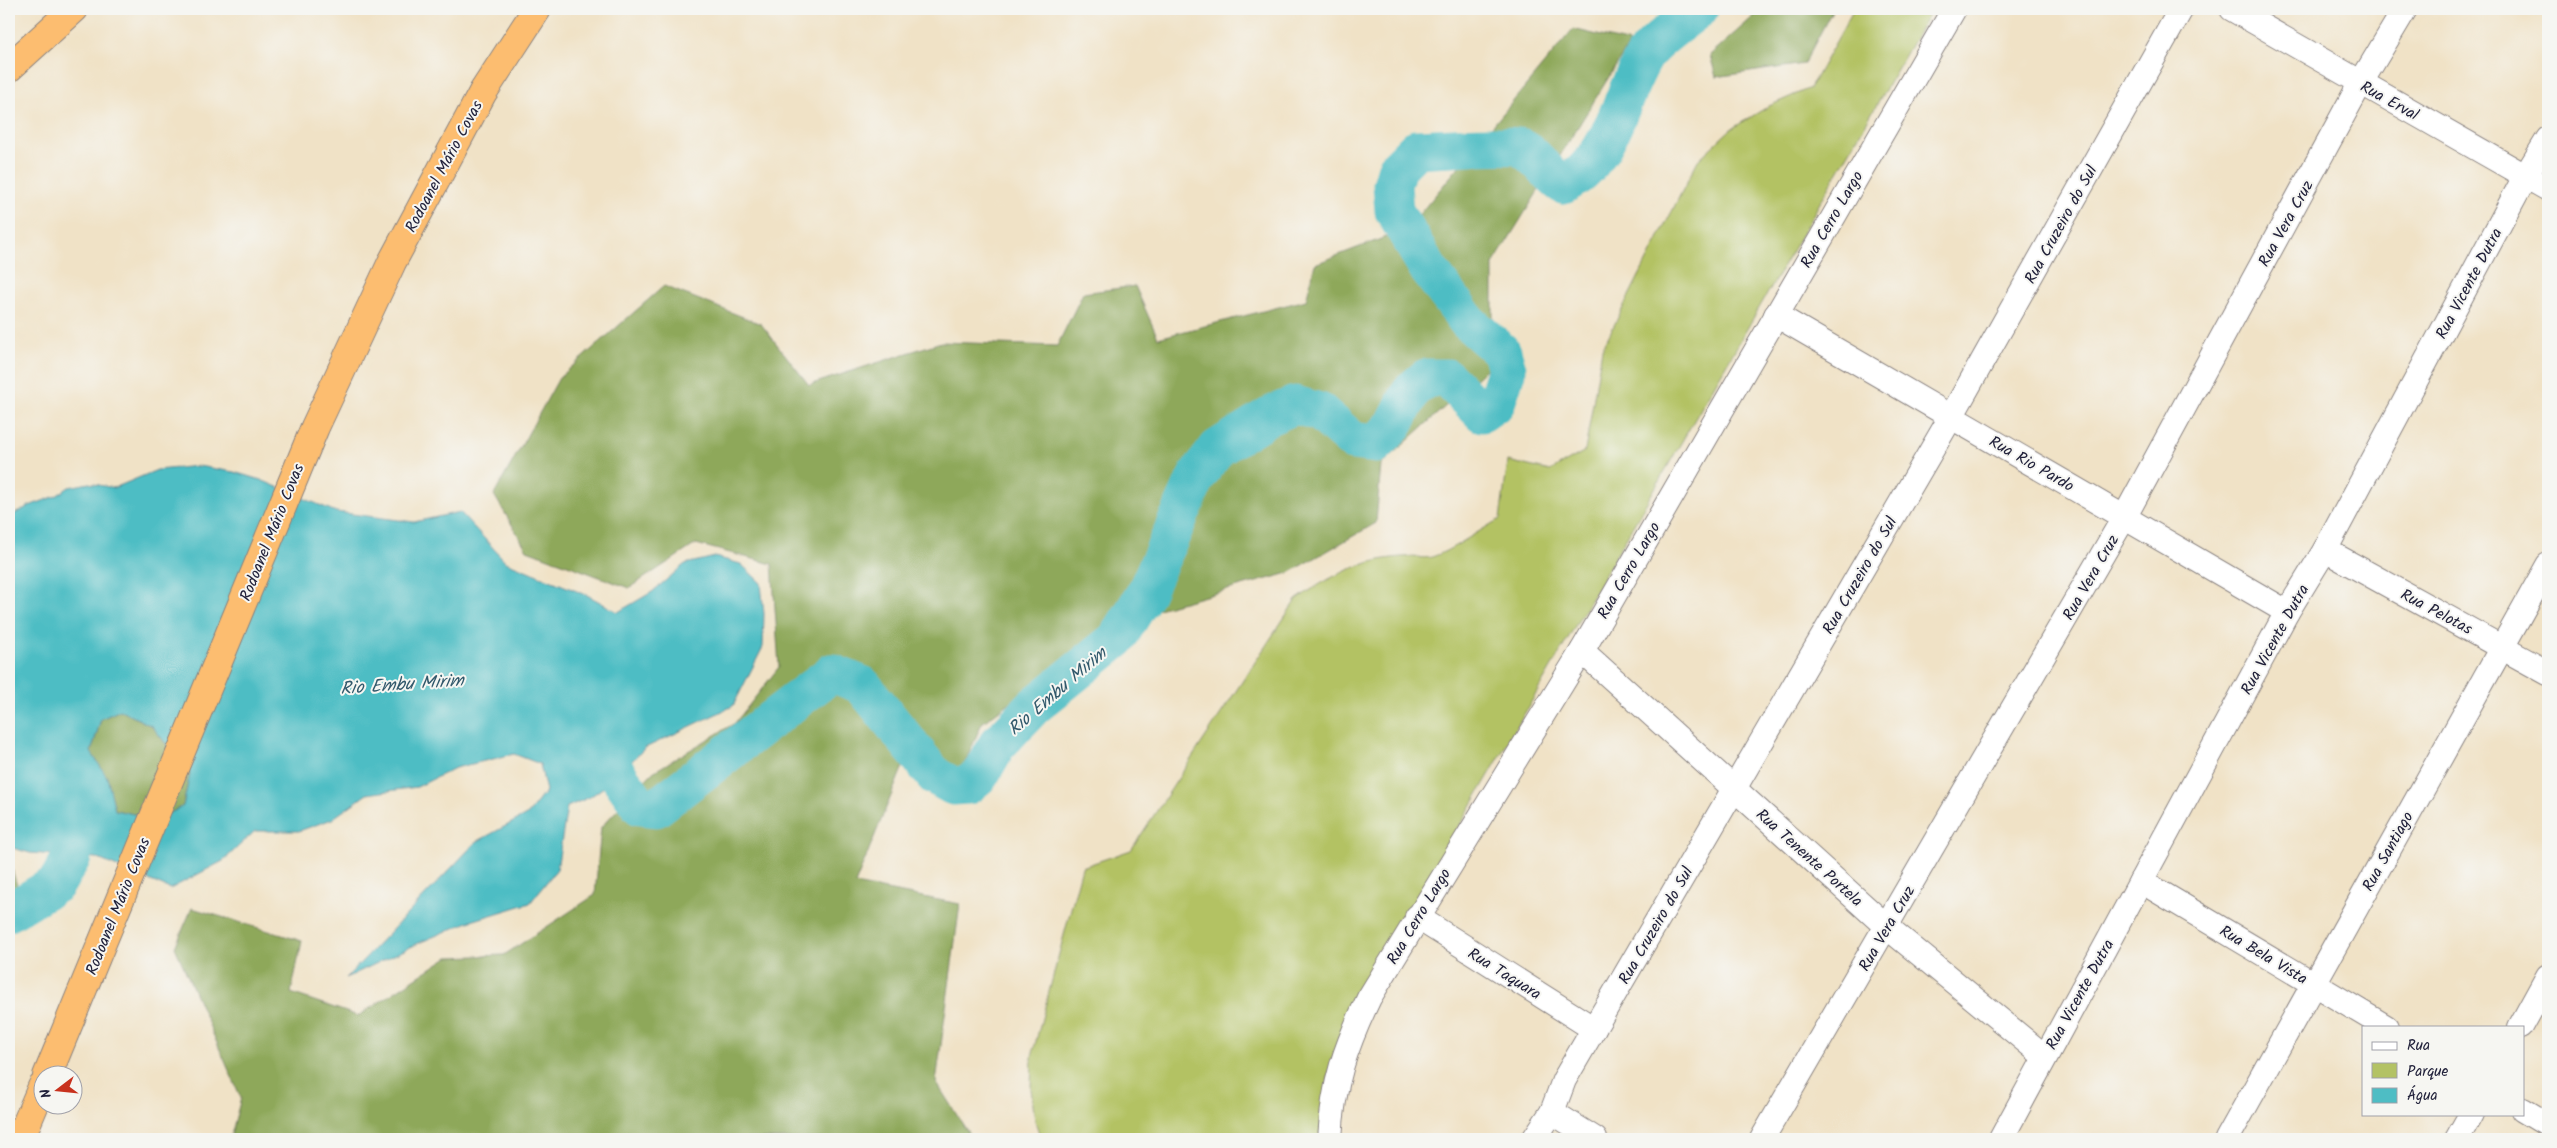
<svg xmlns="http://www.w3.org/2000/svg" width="2557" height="1148" font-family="Kalam,sans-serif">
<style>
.green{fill:#b3c264;stroke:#6a7250}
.forest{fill:#8ea85a;stroke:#58654a}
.water{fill:#4ebdc4;stroke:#387080;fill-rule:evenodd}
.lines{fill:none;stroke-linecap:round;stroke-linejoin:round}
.river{stroke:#4ebdc4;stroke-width:39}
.street-casing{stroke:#898280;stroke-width:26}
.highway-casing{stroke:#898280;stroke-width:30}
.street{stroke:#fff;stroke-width:24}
.highway{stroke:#fcbd6f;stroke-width:28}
.labels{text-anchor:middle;stroke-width:4;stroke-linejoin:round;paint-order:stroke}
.street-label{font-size:16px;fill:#22223b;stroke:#f6f6f2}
.water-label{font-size:18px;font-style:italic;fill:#31586b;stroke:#f6f6f2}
</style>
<rect width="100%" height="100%" fill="#f6f6f2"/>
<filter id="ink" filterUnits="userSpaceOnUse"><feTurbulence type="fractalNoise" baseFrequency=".02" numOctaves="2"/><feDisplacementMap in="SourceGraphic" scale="10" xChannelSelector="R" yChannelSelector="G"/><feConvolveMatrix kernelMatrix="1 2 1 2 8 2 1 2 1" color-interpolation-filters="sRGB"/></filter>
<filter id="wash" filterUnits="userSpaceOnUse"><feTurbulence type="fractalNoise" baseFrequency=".0096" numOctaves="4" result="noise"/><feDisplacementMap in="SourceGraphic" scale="20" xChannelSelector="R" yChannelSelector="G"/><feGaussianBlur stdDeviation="1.12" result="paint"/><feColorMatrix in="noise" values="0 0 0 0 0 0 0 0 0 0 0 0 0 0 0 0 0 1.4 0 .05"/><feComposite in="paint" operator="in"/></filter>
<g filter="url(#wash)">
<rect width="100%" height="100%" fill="#f0e2c6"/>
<path class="green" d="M1854 9H1932L1341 1031 1329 1071 1321 1139H1041L1035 1121 1031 1089 1032 1056 1082 867 1131 850 1296 600C1328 577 1361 560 1401 557 1411 556 1423 559 1432 557 1449 552 1483 528 1500 519L1508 461 1550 471 1585 451 1602 349 1698 160 1731 129 1769 106 1810 88Z"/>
<g class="forest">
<polygon points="1762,9 1833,9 1804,64 1716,77 1710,55"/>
<polygon points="1573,29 1630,43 1493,264 1493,363 1381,465 1376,523 1289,573 1126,618 982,723 961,772 904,764 855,884 960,904 936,1082 972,1139 230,1139 241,1098 175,947 192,908 302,941 291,993 358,1016 448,957 504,955 595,895 601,827 653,772 735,723 779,667 772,564 696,544 629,588 527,550 494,495 559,378 664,286 761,324 809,385 941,342 1057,346 1083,293 1135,286 1158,338 1306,300 1315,264 1407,229"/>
<path d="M120 710 152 726 190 774 183 806C158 822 143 816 115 810L107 778 91 752 101 719Z"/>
<polygon points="9,859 19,892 9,900"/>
</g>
<path class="water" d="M198 466 234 472 261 480 336 512 414 522 460 512 506 562 589 596 618 612 652 592 685 564 715 557 741 564 761 583 764 614 763 647 733 706 645 748 612 781 590 797 567 807 557 869 530 903 468 922 421 942 346 978 476 842 528 814 546 791 540 764 514 754 455 768 417 787 367 794 332 819 299 831H255L223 861 170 889 96 858 30 853 9 847V517L29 506 56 496 69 487 89 483 114 488 157 470ZM120 710 152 726 190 774 183 806C158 822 143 816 115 810L107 777 91 752 101 719Z"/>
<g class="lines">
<g class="river">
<path d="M580 739 618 775 640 806 656 808 832 673 862 685 935 776 953 786 968 785 980 775 997 745 1034 706 1117 639 1146 592 1197 476 1218 448 1269 416 1295 405 1320 412 1353 441 1376 444 1394 425 1412 390 1426 378H1447L1482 413 1496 403 1507 369 1502 352 1468 322 1429 270 1394 211 1392 185 1397 168 1416 149C1432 148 1512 143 1520 147 1538 156 1546 174 1563 185 1612 162 1619 96 1646 54 1655 41 1685 20 1699 9"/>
<polyline points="9,912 56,884 72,857 74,804"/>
</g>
</g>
</g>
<g filter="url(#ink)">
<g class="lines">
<g class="street-casing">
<g id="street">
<polyline points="2232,9 2548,189"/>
<polyline points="1776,315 2287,612"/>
<polyline points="2325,550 2548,673"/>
<polyline points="1582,651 1887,927 2044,1056"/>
<polyline points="2141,881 2386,1027"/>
<polyline points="1417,917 1594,1029"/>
<polyline points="2520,1027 2548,976"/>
<polyline points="2523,1110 2548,1125"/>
<polyline points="1552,1112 1595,1139"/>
<path d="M1330 1139C1333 1083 1345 1048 1369 998L1582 651 1954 9"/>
<polyline points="1534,1139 1552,1112 1564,1080 1951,417 2181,9"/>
<polyline points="1762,1139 2125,516 2360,84 2405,9"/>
<polyline points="2001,1139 2287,612 2325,550 2526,175 2548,139"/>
<polyline points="2227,1139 2548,565"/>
<polyline points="2457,1139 2471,1114"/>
</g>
</g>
<g class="highway-casing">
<g id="highway">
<polyline points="9,68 74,9"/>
<polyline points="47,1076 315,427 392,262 483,92 537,9"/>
<polyline points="20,1139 42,1087"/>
</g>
</g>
<use href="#street" class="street"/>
<use href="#highway" class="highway"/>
</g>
</g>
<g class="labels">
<g class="street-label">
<text transform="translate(2390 100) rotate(29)" y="6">Rua Erval</text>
<text transform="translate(443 166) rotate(-62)" y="6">Rodoanel Mário Covas</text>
<text transform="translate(1831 219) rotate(-60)" y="6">Rua Cerro Largo</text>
<text transform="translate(2285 223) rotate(-61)" y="6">Rua Vera Cruz</text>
<text transform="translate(2060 224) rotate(-61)" y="6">Rua Cruzeiro do Sul</text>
<text transform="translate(2468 283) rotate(-62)" y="6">Rua Vicente Dutra</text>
<text transform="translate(2032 463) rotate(30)" y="6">Rua Rio Pardo</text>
<text transform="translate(271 532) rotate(-68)" y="6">Rodoanel Mário Covas</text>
<text transform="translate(1628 570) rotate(-60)" y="6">Rua Cerro Largo</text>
<text transform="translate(1859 575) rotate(-60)" y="6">Rua Cruzeiro do Sul</text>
<text transform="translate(2090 577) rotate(-60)" y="6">Rua Vera Cruz</text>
<text transform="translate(2437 611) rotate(28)" y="6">Rua Pelotas</text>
<text transform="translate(2274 639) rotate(-61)" y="6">Rua Vicente Dutra</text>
<text transform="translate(2387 851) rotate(-61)" y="6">Rua Santiago</text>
<text transform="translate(1810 857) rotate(42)" y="6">Rua Tenente Portela</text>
<text transform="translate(117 906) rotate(-68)" y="6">Rodoanel Mário Covas</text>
<text transform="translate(1418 916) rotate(-59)" y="6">Rua Cerro Largo</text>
<text transform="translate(1655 925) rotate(-60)" y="6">Rua Cruzeiro do Sul</text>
<text transform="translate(1886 928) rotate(-60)" y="6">Rua Vera Cruz</text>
<text transform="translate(2264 954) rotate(31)" y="6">Rua Bela Vista</text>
<text transform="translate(1505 973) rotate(32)" y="6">Rua Taquara</text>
<text transform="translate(2079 994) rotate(-61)" y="6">Rua Vicente Dutra</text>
</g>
<g class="water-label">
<text transform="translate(402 684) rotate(-4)" y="6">Rio Embu Mirim</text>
<text transform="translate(1057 691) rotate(-41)" y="6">Rio Embu Mirim</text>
</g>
</g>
<rect width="2557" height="1148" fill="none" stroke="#f6f6f2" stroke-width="30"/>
<rect x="2362" y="1026" width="162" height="90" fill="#f6f6f2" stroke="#a1a1a9"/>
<rect x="2372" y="1042" width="25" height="8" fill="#ffffff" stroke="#a1a1a9"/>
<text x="2407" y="1050" font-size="15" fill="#22223b">Rua</text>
<rect x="2372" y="1063" width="25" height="15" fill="#b3c264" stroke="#a1a1a9"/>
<text x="2407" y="1076" font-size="15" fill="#22223b">Parque</text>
<rect x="2372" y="1088" width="25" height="15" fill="#4ebdc4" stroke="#a1a1a9"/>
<text x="2407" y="1100" font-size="15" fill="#22223b">Água</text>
<g transform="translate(58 1090) rotate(254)"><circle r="24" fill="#f6f6f2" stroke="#a1a1a9"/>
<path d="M0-4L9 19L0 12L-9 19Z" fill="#c8321e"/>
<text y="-8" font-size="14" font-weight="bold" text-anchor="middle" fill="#22223b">N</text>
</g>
</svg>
